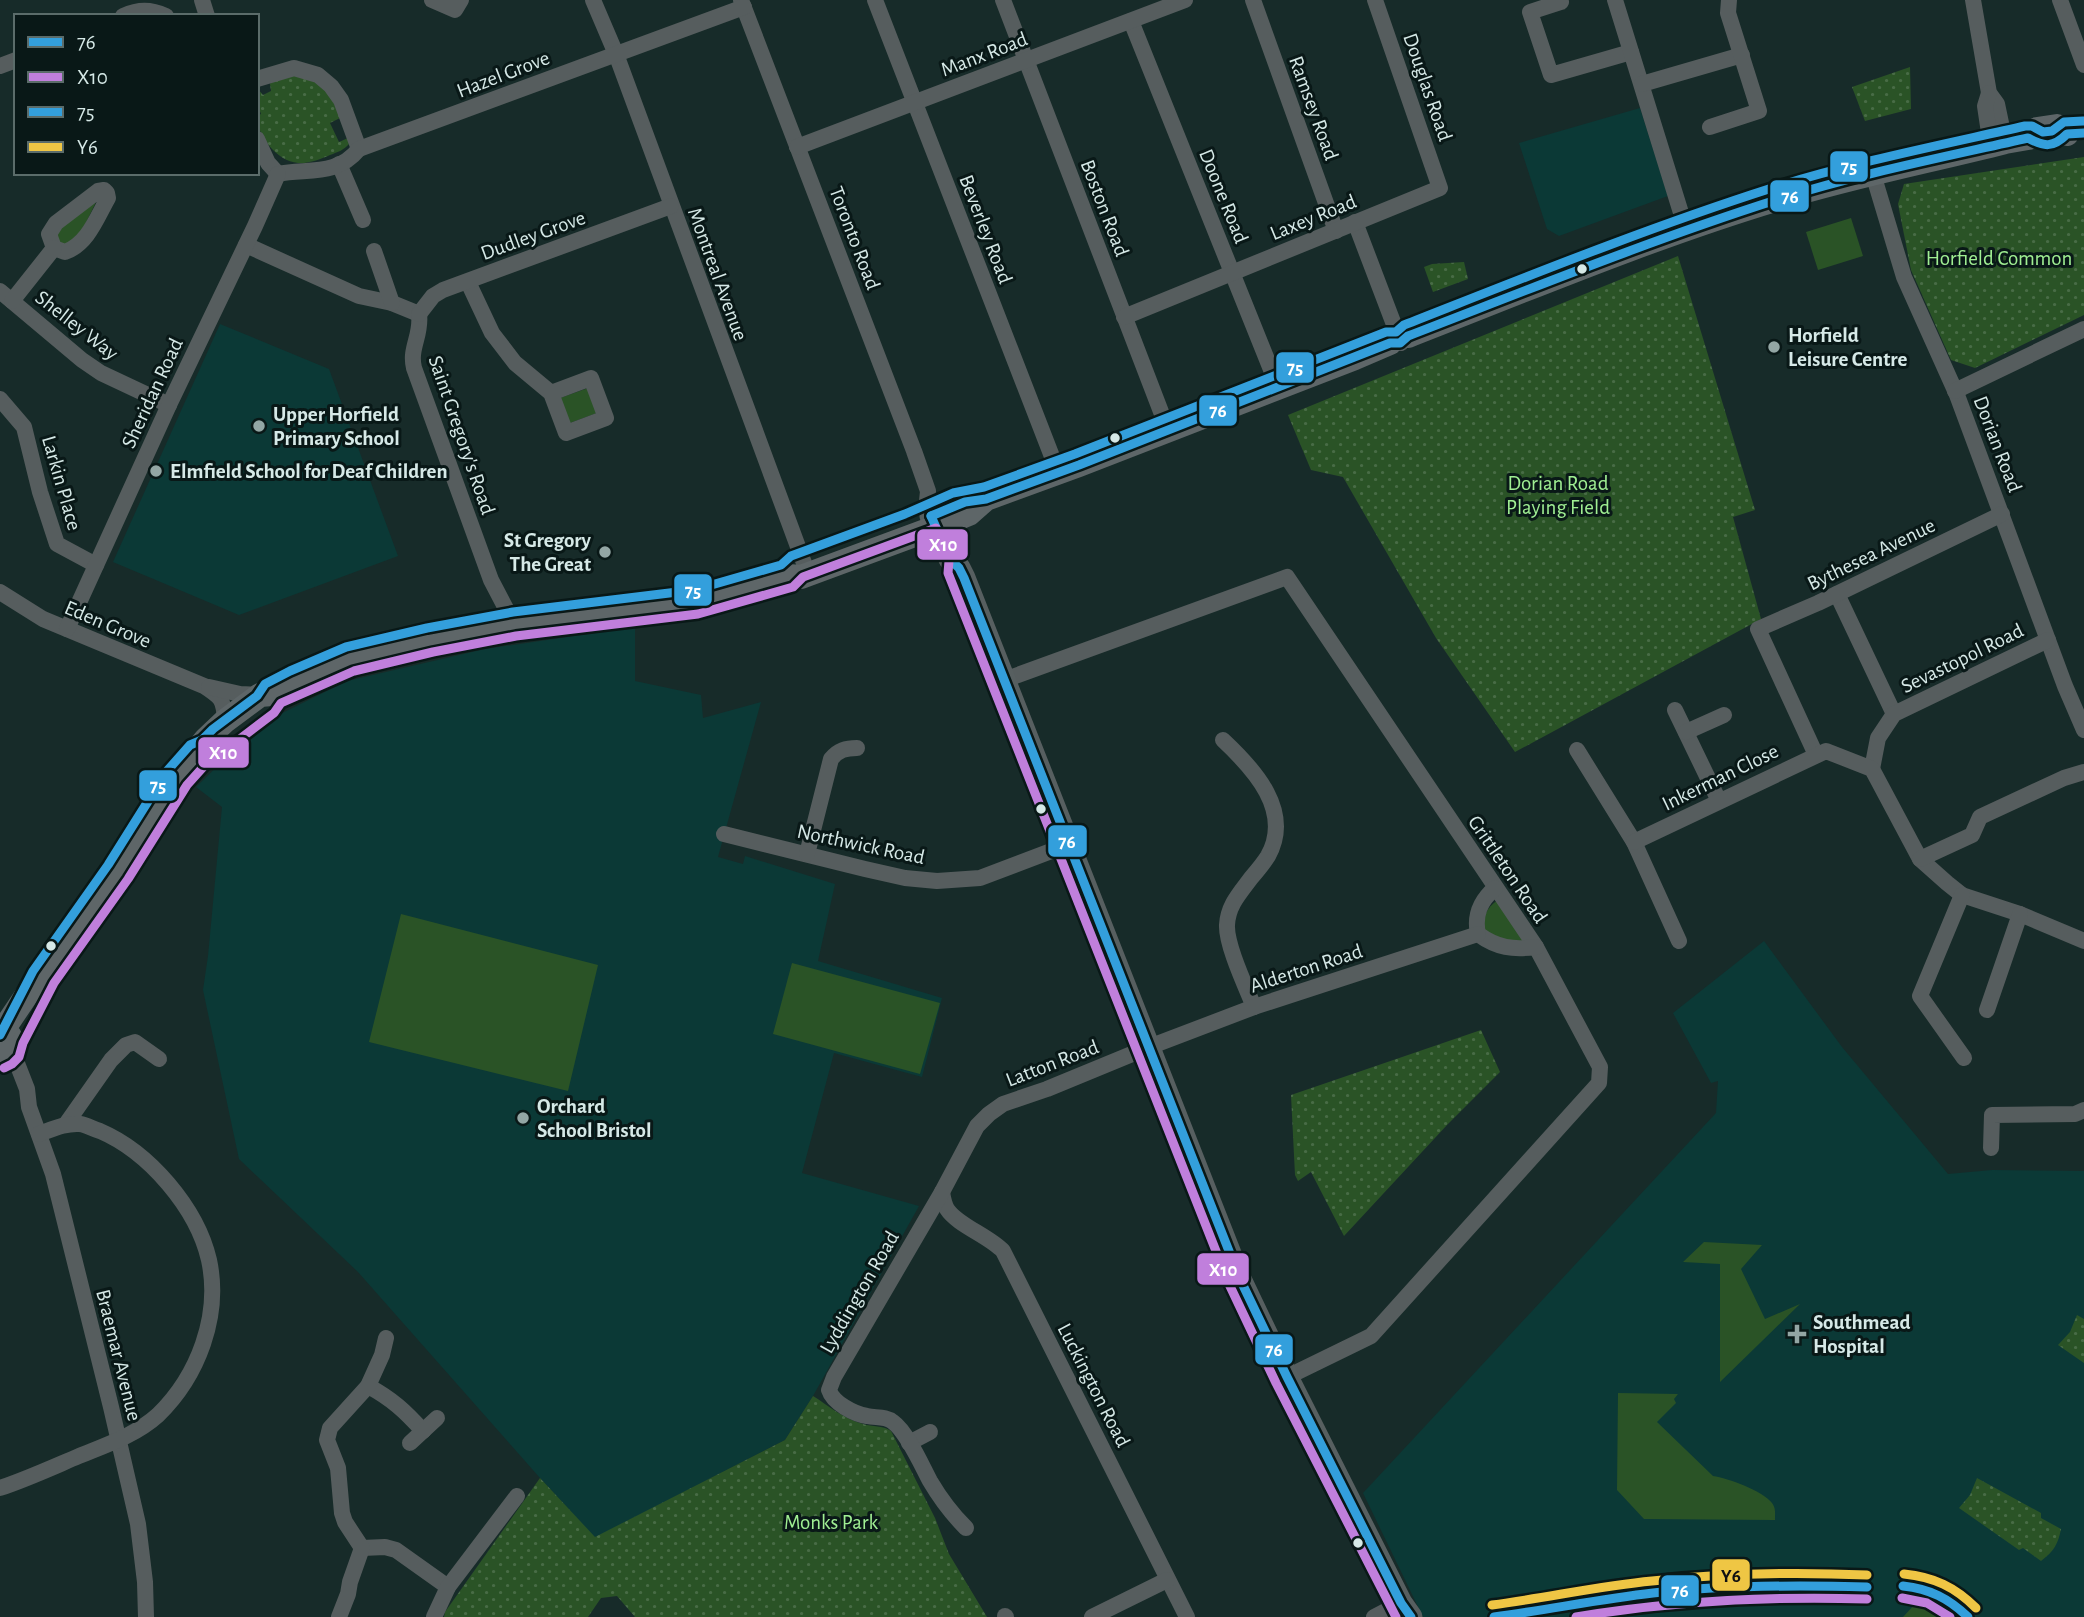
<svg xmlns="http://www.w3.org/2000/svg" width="2084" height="1617" font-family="'Alegreya Sans',sans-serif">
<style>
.built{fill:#0b3936}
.grass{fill:#2a5326}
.park{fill:url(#park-dots)}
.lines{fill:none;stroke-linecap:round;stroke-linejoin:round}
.street{stroke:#565d5e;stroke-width:16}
.secondary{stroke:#575f60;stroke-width:23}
.primary{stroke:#5e6668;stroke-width:24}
.bus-1-casing{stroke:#091817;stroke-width:14}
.bus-2-casing{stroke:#091817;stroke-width:14}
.bus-3-casing{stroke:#091817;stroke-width:14}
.bus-4-casing{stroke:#091817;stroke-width:14}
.bus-1{stroke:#339fdc;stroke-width:9}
.bus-2{stroke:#c07fdc;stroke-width:9}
.bus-3{stroke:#339fdc;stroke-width:9}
.bus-4{stroke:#efc644;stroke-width:9}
.bus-dot{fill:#d6e9e7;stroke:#091817;stroke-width:2.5}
.poi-dot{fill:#93a6a4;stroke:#091817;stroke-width:2.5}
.labels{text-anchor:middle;stroke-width:6;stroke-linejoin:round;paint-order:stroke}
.street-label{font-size:21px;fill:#d6e9e7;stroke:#091817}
.park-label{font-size:21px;fill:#a0ef93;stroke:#091817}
.poi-label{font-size:21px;font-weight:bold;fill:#d6e9e7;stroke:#091817;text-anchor:start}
.line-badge{stroke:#091817;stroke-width:2.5}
.badge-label{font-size:19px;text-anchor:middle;font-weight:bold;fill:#fff}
.pale-badge-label{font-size:19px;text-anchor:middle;font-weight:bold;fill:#111}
</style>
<defs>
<pattern id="park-dots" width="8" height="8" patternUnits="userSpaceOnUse" patternTransform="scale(1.75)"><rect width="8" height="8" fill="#2a5326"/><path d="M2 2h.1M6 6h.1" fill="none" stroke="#486c46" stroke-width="1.8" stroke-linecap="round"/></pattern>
</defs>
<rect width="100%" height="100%" fill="#172b29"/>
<g class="built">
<polygon points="1640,108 1668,196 1559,236 1547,229 1519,143"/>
<polygon points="220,324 329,369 398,556 239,615 113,562"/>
<polygon points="635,627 635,681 701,695 703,718 761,702 718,857 743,864 745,856 835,884 818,961 942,998 922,1077 834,1053 802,1173 919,1206 813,1396 785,1440 595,1538 540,1478 358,1272 239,1159 203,990 208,956 222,807 196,787 262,723 347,681 485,649"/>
<polygon points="1764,941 1842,1047 1948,1174 1992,1170 2084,1171 2084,1617 1423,1617 1363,1493 1716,1113 1718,1081 1711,1083 1673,1013"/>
</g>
<g class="grass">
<polygon points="96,202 77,241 62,246 55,234 58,229"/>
<polygon points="1851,218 1863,256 1818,270 1806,232"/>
<polygon points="588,388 597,413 570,423 560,398"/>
<path d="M1498 900 1523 941 1515 945 1485 931C1482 917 1486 908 1498 900Z"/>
<polygon points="401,914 598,965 568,1091 369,1042"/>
<polygon points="792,963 940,1003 920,1074 773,1034"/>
<polygon points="1704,1242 1762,1245 1741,1269 1765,1319 1800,1304 1720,1382 1720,1264 1683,1262"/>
<path d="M1618 1393 1678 1394 1674 1399 1676 1403 1657 1422 1713 1476C1728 1478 1763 1491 1772 1503 1776 1508 1775 1514 1775 1520L1644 1519 1617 1490Z"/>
<polygon points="1922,1602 1929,1604 1943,1617 1903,1617 1915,1604"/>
</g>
<g class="park">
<polygon points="1910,67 1911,109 1865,121 1852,87"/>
<path d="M289 73 322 82 342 117 330 123 339 142 348 138 349 144C344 150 338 152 330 155 321 159 308 164 298 163 277 161 257 136 257 116L261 114 257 103V88L263 95 271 91 270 84 273 78Z"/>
<polygon points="2084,157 2084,315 1975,368 1951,360 1911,270 1898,204 1904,184"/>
<polygon points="1678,256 1755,510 1733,517 1761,619 1515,752 1436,638 1343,477 1311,470 1288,415"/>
<polygon points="1464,262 1468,279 1433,292 1424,267 1432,264"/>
<polygon points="1481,1030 1500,1072 1447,1125 1344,1236 1311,1172 1298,1181 1295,1175 1291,1095"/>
<polygon points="2077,1315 2084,1319 2084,1363 2058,1345 2070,1332"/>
<path d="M813 1396C829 1406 844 1419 863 1424 873 1427 882 1425 891 1431L935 1518 949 1554 987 1617H635L617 1596 601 1598 588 1617H444L445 1612 540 1478 595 1537 785 1440Z"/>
<path d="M1977 1478 2041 1513V1518L2061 1529C2058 1544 2054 1551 2041 1561L2023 1548 2019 1550 1959 1508 1970 1495Z"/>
</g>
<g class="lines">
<g class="street">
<polyline points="202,0 207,16"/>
<polyline points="432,0 455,10 461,0"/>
<polyline points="593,0 616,54 804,563"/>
<polyline points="741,0 914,451 928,491 927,501 931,516"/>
<polyline points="875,0 1058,472"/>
<polyline points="1003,0 1168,430"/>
<polyline points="1253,0 1336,231"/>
<polyline points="1560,0 1561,2 1530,12 1551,75 1631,52"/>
<polyline points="1615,0 1686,229"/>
<polyline points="1973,0 1989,93 1997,104 2005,142"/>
<polyline points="2060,0 2084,65"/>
<path d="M123 16C139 9 150 9 166 16"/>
<polyline points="1131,21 1278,387"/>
<polyline points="0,66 16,60"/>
<polyline points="257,79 294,68 318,75 331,86 341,100 359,149"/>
<polyline points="1642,84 1742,55"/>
<polyline points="1989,93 1985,106 1991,146"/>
<polyline points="1710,127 1759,111 1728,13 1729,0"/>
<polyline points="257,139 268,163 278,174"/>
<polyline points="797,147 1185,0"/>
<polyline points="339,164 363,220"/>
<path d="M278 174C308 168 336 177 359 149L744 7"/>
<polyline points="1873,174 1904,277 1957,395 2065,686 2084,730"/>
<path d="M104 190 107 193 108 198C97 217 88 244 65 252L54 248 49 234 56 223 98 191Z"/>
<polyline points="1355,222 1401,343"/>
<polyline points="246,245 359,296 392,303 419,314"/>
<polyline points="374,251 392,303"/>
<polyline points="468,282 492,333 515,363 551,393 566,433 606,418 591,378 551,393"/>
<polyline points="0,291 82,360 101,373 169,405"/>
<polyline points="12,301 54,248"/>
<path d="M419 314C422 335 409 348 414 368L491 580 514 624"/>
<polyline points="419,314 433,296 443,290 671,206"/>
<polyline points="1124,317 1440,188 1375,0"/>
<polyline points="1955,391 2084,329"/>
<polyline points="0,399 24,427 40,492 57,544 96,565"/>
<path d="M0 592 43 619 204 686C221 697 224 699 225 721"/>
<polyline points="1837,594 1894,714"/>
<polyline points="67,629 169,405 255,226 278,174"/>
<polyline points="1004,680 1287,577 1536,947 1600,1067 1599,1083 1371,1336 1287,1377"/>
<polyline points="209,687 240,694 260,695"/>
<polyline points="1675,710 1719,801"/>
<polyline points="1686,732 1724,715"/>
<path d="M1223 740C1254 769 1293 811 1268 856 1263 864 1257 871 1251 878 1240 893 1228 905 1227 925 1226 945 1246 987 1254 1007"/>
<polyline points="1577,750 1634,842 1679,941"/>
<polyline points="1816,755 1758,629 1818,603 2002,514"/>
<polyline points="1872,769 1878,738 1894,714 2048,640"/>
<polyline points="724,834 865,869 905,878 937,881 980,878 1067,845"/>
<polyline points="1634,842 1826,751 1872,769 1920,859 1947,883 1962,895 2020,914 2084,941"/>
<path d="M807 854 831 759C838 750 846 748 857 748"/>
<polyline points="1920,859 1972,835 1980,817 2064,778 2084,772"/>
<path d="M1495 888C1480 901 1474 915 1478 934 1497 948 1513 950 1536 947"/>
<polyline points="1962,895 1920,996 1964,1058"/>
<polyline points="1987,1010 2020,914"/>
<polyline points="11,1048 27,1089 29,1107 53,1174 111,1407 138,1524 145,1582 146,1617"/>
<polyline points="66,1124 111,1060 126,1045 135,1042 159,1059"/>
<polyline points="1991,1148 1992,1115 2075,1114 2084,1110"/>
<path d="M942 1192C943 1198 944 1204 947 1209 957 1225 989 1236 1003 1251L1187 1617"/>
<path d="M368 1386C392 1399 405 1411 423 1431"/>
<polyline points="410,1443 437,1418"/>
<polyline points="909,1443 930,1432"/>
<path d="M0 1488C27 1479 53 1467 79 1456 106 1445 136 1435 158 1415 198 1376 221 1316 209 1260 197 1208 149 1152 100 1131 93 1129 87 1125 80 1124 65 1123 53 1129 39 1134"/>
<path d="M966 1528C953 1515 940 1498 930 1481 922 1466 907 1432 893 1422 886 1416 876 1418 867 1416 854 1414 833 1403 829 1390L834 1377 942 1192 977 1126 989 1114 1003 1104 1047 1089 1149 1047 1254 1007 1478 934"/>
<polyline points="362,1548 385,1547 396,1550 448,1587"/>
<polyline points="1005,1616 1006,1617"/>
<polyline points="339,1617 348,1594 350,1582 362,1548 345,1522 342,1513 338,1468 327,1440 330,1428 368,1386 382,1355 386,1338"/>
<polyline points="434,1617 448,1587 517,1496"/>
<polyline points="1092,1617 1167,1580"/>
<polyline points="1374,1617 1401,1603"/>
</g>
<polyline class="secondary" points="931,516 950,559 959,568 964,578 1240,1279 1287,1377 1401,1603 1411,1617"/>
<g class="primary">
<polyline points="0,1029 10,1036 12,1044 8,1051 0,1056"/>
<path d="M3 1030 30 990 43 977 118 872 177 778 198 754 201 745 206 739 225 721 260 695 272 694 295 682 350 659 430 640 514 624 696 602 788 576 801 577 947 523 969 514 986 499 1079 465 1355 358 1390 343C1395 337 1401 335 1408 336 1531 288 1652 237 1778 199 1853 176 1930 161 2005 142L2028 138 2037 129 2057 126 2067 134"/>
</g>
<g class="bus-1-casing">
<g id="bus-1">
<path d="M931 516 965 502 986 499 1079 465 1390 343H1400L1408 336C1530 289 1651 240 1776 200 1858 174 1944 157 2028 138 2044 147 2053 148 2067 134L2084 133"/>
<polyline points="931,516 950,559 959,568 964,578 1240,1279 1287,1377 1401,1603 1411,1617"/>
<path d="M1903 1586C1930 1589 1948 1598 1968 1617"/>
<path d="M1494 1617C1547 1610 1600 1599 1653 1593 1724 1585 1796 1585 1867 1587"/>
</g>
</g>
<g class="bus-2-casing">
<g id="bus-2">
<polyline points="4,1068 12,1064 19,1057 23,1043 54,983 128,879 187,785 205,765 216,760 228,748 274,713 281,703 354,671 433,652 516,636 698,614 793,587 803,577 936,528 949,561 948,573 1229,1284 1276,1383 1396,1617"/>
<polyline points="1902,1598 1927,1603 1950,1617"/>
<path d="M1576 1617C1672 1601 1769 1596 1867 1599"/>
</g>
</g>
<g class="bus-3-casing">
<path id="bus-3" d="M0 1035 33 971 108 865 167 771 190 745 202 740 213 729 257 696 265 684 290 671 346 647 427 628 513 612 694 590 781 565 791 556 905 514 953 493 984 487 1075 454 1386 332H1396L1404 325C1526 277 1647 228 1772 188 1855 162 1941 145 2025 126H2032L2043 132 2052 131 2064 122 2083 121"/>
</g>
<g class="bus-4-casing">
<g id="bus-4">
<path d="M1904 1574C1934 1577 1955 1587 1976 1608"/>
<path d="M1492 1605C1546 1598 1599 1586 1652 1581 1724 1573 1796 1572 1867 1575"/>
</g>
</g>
<use href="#bus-1" class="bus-1"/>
<use href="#bus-2" class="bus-2"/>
<use href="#bus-3" class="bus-3"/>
<use href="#bus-4" class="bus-4"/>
</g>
<g class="bus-dot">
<circle cx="1582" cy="269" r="6"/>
<circle cx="1115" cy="438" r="6"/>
<circle cx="1041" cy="809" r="6"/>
<circle cx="51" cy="946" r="6"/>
<circle cx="1358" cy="1543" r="6"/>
</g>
<g class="poi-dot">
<circle cx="1774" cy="347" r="7"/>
<circle cx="259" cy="426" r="7"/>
<circle cx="156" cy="471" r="7"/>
<circle cx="605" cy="552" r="7"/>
<circle cx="523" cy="1118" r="7"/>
<path d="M1793.5 1323.5h7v7h7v7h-7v7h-7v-7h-7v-7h7z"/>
</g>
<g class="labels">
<g class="street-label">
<text transform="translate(984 54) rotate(-21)" y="7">Manx Road</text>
<text transform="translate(503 74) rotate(-21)" y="7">Hazel Grove</text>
<text transform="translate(1428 87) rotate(71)" y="7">Douglas Road</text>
<text transform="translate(1314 108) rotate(70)" y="7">Ramsey Road</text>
<text transform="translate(1224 196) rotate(68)" y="7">Doone Road</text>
<text transform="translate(1105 208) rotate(69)" y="7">Boston Road</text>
<text transform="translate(1313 217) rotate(-22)" y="7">Laxey Road</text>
<text transform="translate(986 229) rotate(69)" y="7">Beverley Road</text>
<text transform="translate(533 235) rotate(-20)" y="7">Dudley Grove</text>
<text transform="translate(855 238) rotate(69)" y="7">Toronto Road</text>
<text transform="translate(718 274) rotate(70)" y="7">Montreal Avenue</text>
<text transform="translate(77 325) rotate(38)" y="7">Shelley Way</text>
<text transform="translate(152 393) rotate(-65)" y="7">Sheridan Road</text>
<text transform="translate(462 435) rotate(71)" y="7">Saint Gregory's Road</text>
<text transform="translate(1998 444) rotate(69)" y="7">Dorian Road</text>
<text transform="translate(62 483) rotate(74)" y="7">Larkin Place</text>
<text transform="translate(1871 554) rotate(-26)" y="7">Bythesea Avenue</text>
<text transform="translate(108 624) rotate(23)" y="7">Eden Grove</text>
<text transform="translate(1962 658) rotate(-26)" y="7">Sevastopol Road</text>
<text transform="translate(1720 777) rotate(-26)" y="7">Inkerman Close</text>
<text transform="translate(861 844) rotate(12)" y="7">Northwick Road</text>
<text transform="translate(1508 869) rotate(56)" y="7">Grittleton Road</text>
<text transform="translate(1306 968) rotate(-18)" y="7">Alderton Road</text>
<text transform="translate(1052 1063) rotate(-21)" y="7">Latton Road</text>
<text transform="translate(859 1292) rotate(-60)" y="7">Lyddington Road</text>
<text transform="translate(119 1355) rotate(76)" y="7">Braemar Avenue</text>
<text transform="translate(1094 1385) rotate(63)" y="7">Luckington Road</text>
</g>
<g class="park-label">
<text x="1999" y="265">Horfield Common</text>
<text x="1558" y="490">Dorian Road<tspan x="1558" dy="24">Playing Field</tspan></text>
<text x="831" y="1529">Monks Park</text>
</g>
<g class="poi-label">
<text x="1788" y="342">Horfield<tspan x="1788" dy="24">Leisure Centre</tspan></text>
<text x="273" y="421">Upper Horfield<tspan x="273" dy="24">Primary School</tspan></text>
<text x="170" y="478">Elmfield School for Deaf Children</text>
<text x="591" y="547" text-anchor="end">St Gregory<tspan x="591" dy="24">The Great</tspan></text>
<text x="537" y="1113">Orchard<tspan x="537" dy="24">School Bristol</tspan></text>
<text x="1813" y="1329">Southmead<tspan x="1813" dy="24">Hospital</tspan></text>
</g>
</g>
<g class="line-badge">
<rect x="1829" y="150" width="40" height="33" rx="7" fill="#339fdc"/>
<rect x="1769" y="179" width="41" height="34" rx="7" fill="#339fdc"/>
<rect x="1275" y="351" width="40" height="33" rx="7" fill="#339fdc"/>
<rect x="1198" y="394" width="40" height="33" rx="7" fill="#339fdc"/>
<rect x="916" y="528" width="53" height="33" rx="7" fill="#c07fdc"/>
<rect x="673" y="573" width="40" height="34" rx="7" fill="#339fdc"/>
<rect x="197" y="736" width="53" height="33" rx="7" fill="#c07fdc"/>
<rect x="138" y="769" width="40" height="33" rx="7" fill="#339fdc"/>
<rect x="1047" y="824" width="41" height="34" rx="7" fill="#339fdc"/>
<rect x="1196" y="1252" width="54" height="34" rx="7" fill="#c07fdc"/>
<rect x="1254" y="1333" width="40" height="33" rx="7" fill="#339fdc"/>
<rect x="1711" y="1558" width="40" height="34" rx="7" fill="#efc644"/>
<rect x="1660" y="1574" width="40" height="33" rx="7" fill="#339fdc"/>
</g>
<g class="badge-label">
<text x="1849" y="173">75</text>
<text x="1790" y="203">76</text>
<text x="1295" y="374">75</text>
<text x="1218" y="417">76</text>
<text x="943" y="551">X10</text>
<text x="693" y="597">75</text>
<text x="223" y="759">X10</text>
<text x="158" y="792">75</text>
<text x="1067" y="848">76</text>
<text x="1223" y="1276">X10</text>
<text x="1274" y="1356">76</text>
<text x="1680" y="1597">76</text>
</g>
<g class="pale-badge-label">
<text x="1731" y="1582">Y6</text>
</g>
<rect x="14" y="14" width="245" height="161" fill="#091817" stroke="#5b6c6a" stroke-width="2"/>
<rect x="28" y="37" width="35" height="10" fill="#339fdc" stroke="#5b6c6a" stroke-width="2"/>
<text x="77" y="49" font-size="21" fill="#d6e9e7">76</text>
<rect x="28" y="72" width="35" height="10" fill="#c07fdc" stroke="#5b6c6a" stroke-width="2"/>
<text x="77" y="84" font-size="21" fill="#d6e9e7">X10</text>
<rect x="28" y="107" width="35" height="10" fill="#339fdc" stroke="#5b6c6a" stroke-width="2"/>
<text x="77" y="119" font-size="21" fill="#d6e9e7">75</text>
<rect x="28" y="142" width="35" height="10" fill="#efc644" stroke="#5b6c6a" stroke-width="2"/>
<text x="77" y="154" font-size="21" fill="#d6e9e7">Y6</text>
</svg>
